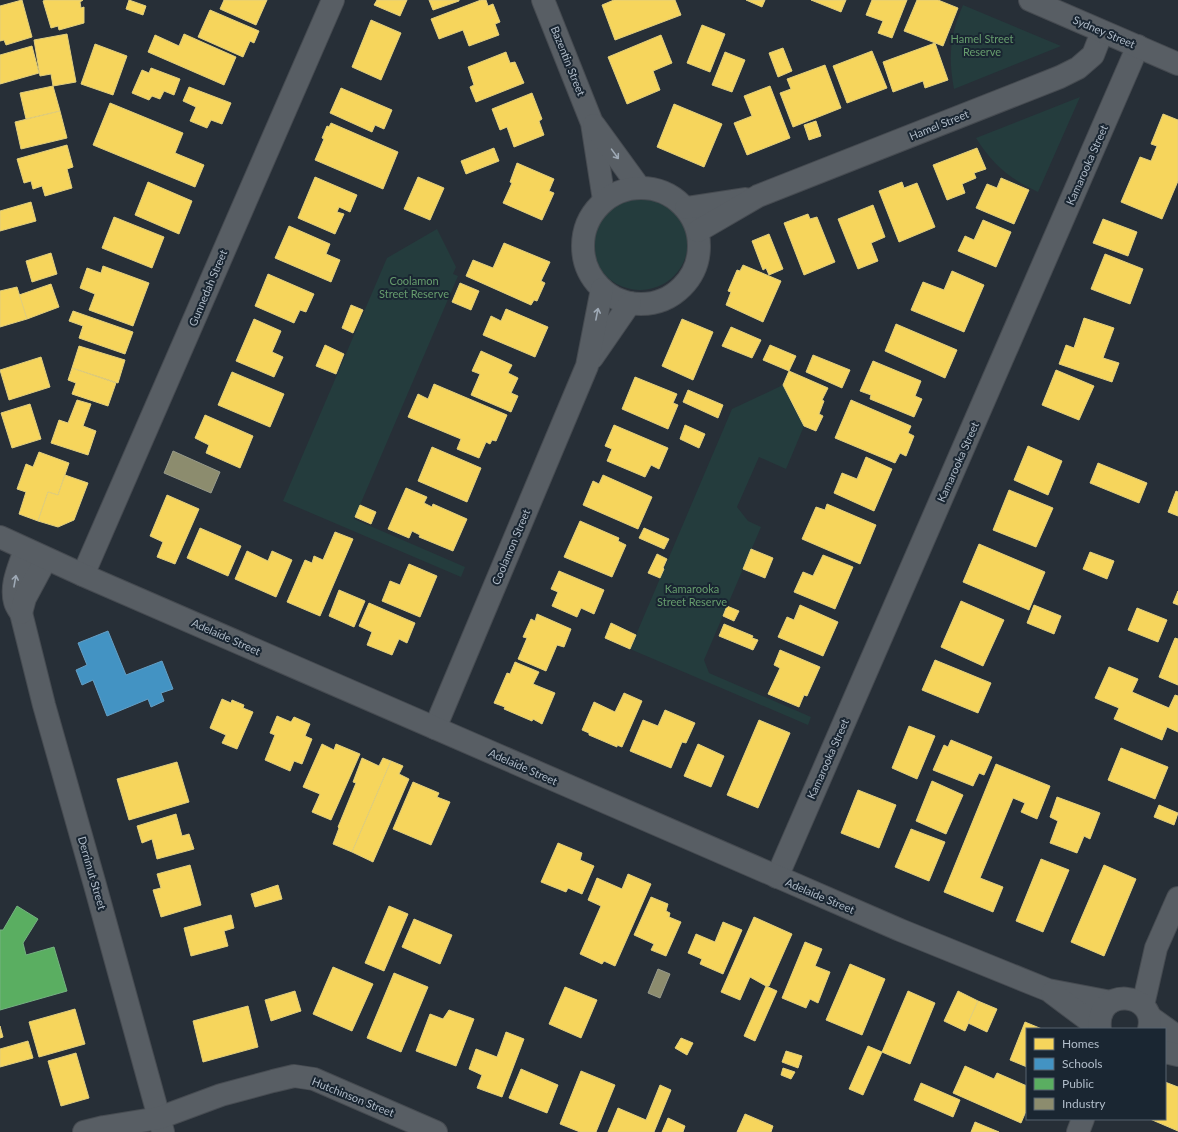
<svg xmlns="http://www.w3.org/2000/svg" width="1178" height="1132" font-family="Lato,sans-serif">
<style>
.green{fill:#243c3d}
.homes{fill:#f6d55c;stroke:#e1ce7d}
.schools{fill:#4393c3;stroke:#649fc5}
.public{fill:#5aae61;stroke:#74b280}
.industry{fill:#8c8c6e;stroke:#979a89}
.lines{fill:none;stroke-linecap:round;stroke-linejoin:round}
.minor-casing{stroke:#464b51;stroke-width:24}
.tertiary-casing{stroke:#464b51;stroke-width:24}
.minor{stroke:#585e64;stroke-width:22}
.tertiary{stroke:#585e64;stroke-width:22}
.oneway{stroke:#9ea9b5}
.labels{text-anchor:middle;stroke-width:4;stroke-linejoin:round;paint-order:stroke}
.street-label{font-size:11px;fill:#b0bcc9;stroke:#1a2632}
.park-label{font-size:11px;fill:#669c6d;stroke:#1a2632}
</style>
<rect width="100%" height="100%" fill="#272f37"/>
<g class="green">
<path d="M963 5 1061 46 954 89C948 58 950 34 963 5Z"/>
<path d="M1080 97 1038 192C1010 179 993 165 976 138Z"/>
<circle cx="640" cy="242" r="48"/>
<polygon points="437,229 456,267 453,274 458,276 354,519 465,567 461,577 283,501 387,258"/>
<polygon points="783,385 804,426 786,469 759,457 737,507 748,521 761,527 704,660 709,673 811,717 808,725 630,649 732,409"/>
</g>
<g class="homes">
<polygon points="22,0 32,37 6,45 4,40 0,41 0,6"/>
<polygon points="45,0 83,0 80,2 81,8 84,7 84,23 59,30 58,26 51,28 43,1"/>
<polygon points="129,0 146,6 143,15 126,9"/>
<polygon points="224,0 267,0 256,25 220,9"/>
<polygon points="377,0 407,0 400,16 374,5"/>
<polygon points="429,0 459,0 459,1 433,10"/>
<polygon points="481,0 486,0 488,6 493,4 500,22 495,24 499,35 469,46 463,30 439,39 431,19"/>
<polygon points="614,0 675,0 681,15 615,40 602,5"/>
<polygon points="746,0 765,0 762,7"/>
<polygon points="811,0 846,0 841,12"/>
<polygon points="872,0 907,0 892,38 878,33 883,21 866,15"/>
<polygon points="917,0 938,0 958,8 943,46 904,31"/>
<polygon points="210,10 259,31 254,43 250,41 243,57 198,37"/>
<polygon points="371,20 401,33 381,80 352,67"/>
<polygon points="702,25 725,34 710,72 687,63"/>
<polygon points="67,34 76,82 53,86 51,74 40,76 34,40"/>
<polygon points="184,34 236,57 224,85 148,52 155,35 179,46"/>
<polygon points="661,35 672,63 653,71 660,90 627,104 608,57"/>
<polygon points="935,43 948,80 925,88 923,81 893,92 883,62"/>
<polygon points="95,44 127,56 113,95 81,84"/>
<polygon points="32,46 39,73 0,84 0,55"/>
<polygon points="783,48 792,71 778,77 769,53"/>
<polygon points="872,51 887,88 847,103 833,66"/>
<polygon points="506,52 510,63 515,62 524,83 476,102 470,87 474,85 468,67"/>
<polygon points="725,52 745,60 732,92 712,85"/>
<polygon points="825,65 841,108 793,127 780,93 791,89 787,79"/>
<polygon points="151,68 180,79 174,95 164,91 160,99 152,96 149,100 132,93 142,70 149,73"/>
<polygon points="53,86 60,111 26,119 20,93"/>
<polygon points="770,86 790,138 747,155 734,123 752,116 744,96"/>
<polygon points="189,87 231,103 222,124 211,120 207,128 190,121 196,107 183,101"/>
<polygon points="341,88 392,110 384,129 375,125 372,132 330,113"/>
<polygon points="532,93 542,119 539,121 544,135 514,147 507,127 500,130 492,109"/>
<polygon points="110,103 183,133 175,153 204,165 195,187 93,145"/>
<polygon points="674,104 722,124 704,167 657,147"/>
<polygon points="60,111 67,138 21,149 15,122"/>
<polygon points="1163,114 1178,120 1178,181 1162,219 1121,202 1140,157 1151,161 1157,146 1151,144"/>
<polygon points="816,121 821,136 809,140 804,125"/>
<polygon points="331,123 398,152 383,189 315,160 324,139 322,138 327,126 329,127"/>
<polygon points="67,145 73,167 67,169 72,188 45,196 42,186 33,189 31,181 24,183 17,159"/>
<polygon points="494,148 499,161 466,174 461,161"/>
<polygon points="977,148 986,169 974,173 976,178 962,184 965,193 947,200 933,165"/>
<polygon points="517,163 554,179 549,191 554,193 542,220 503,203 512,183 510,182"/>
<polygon points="315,177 357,195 350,212 339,207 337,212 344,214 335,234 298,218"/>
<polygon points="418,177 444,188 430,220 404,209"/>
<polygon points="1001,178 1029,190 1014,224 976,208 987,184 997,188"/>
<polygon points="148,182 192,201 179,234 135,215"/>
<polygon points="902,182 904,188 917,183 935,227 899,242 879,191"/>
<polygon points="31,202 36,221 0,231 0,211"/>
<polygon points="873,205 885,237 871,243 878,261 858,269 838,219"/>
<polygon points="808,214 810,219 817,217 835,262 804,275 784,223"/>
<polygon points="114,217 164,237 152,268 102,248"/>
<polygon points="1103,219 1137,232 1128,256 1093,243"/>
<polygon points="983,220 1011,232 996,267 958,251 965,236 974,240"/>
<polygon points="289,226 330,244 326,254 340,260 331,282 275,258"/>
<polygon points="769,234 783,269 769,275 766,268 763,270 752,241"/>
<polygon points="504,243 550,262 541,281 545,283 537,301 534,300 531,305 466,276 473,260 493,268"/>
<polygon points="51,253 57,274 32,282 26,261"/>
<polygon points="1105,254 1143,269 1130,304 1091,289"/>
<polygon points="743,265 781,281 763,322 726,305 731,292 728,291 737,270 740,271"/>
<polygon points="103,266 149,283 133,326 89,310 95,294 80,288 87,268 101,273"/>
<polygon points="952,271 984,285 964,332 911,310 923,282 944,290"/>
<polygon points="268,274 314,294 306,312 300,310 294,323 255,306"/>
<polygon points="460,283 479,291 471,310 452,302"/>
<polygon points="51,284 59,307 27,319 19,295"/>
<polygon points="17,287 27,319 0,327 0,291"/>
<polygon points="351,305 363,310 353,333 342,328"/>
<polygon points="506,309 548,327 535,357 483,335 491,316 501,321"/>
<polygon points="73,311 133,332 125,354 79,338 83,326 69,321"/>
<polygon points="1084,318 1114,328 1103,358 1119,363 1112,382 1059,364 1066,345 1074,348"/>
<polygon points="254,319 281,331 272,352 283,357 274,377 236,361"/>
<polygon points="682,319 713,332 693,380 662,366"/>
<polygon points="896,324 957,350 945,378 885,351"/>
<polygon points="731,327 761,340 752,358 722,346"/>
<polygon points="325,345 344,354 336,374 316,366"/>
<polygon points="770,345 796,356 789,371 763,360"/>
<polygon points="79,346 125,360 118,383 72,368"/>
<polygon points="481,351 512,365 508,373 518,378 511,393 518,396 511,412 471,395 480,374 472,371"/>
<polygon points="813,355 850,370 842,388 806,372"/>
<polygon points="41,357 50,387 9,400 0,370"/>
<polygon points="873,361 921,381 915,396 922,399 914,417 870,399 871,395 860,391"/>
<polygon points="72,368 116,383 108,406 72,394 76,383 68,380"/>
<polygon points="1056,370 1094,386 1079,420 1042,405"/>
<polygon points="789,371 828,388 822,400 824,401 819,414 823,416 816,431 804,426 783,385"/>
<polygon points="232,372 284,394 270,427 218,405"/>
<polygon points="635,377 677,394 673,403 678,405 668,429 622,409"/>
<polygon points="434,384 507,415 496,441 492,440 490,444 486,442 479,458 457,449 461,439 408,417 418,394 428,399"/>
<polygon points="688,390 723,405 718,418 683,402"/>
<polygon points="77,400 91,404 83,426 96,431 88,455 51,443 59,420 68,423"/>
<polygon points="851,400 911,426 908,433 914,436 906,456 900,453 895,463 835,438"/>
<polygon points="30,404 41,439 12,448 1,413"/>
<polygon points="205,415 253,436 240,468 206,453 209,445 195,438"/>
<polygon points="614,425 668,448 659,469 651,465 645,477 607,461 612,449 605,446"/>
<polygon points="685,425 705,434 699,448 680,439"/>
<polygon points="1028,446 1062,461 1048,495 1014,480"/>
<polygon points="432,447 481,468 467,502 418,481"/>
<polygon points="39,452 69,463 58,495 48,492 38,521 19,514 26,492 17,489 26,464 33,467"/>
<polygon points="866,457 892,469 874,511 834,493 842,473 857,479"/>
<polygon points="1098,463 1147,483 1139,503 1090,483"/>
<polygon points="65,475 88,483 74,520 58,527 38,521 48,492 58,495"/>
<polygon points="603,475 652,497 638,529 583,505 593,481 599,484"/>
<polygon points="406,488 427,497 424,503 432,507 433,504 467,519 453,551 419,537 420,535 412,531 409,538 388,529"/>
<polygon points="1009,490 1053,508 1036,547 993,530"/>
<polygon points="1176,491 1178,492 1178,516 1168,512"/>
<polygon points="167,495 199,509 175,564 157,557 163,542 150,536"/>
<polygon points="827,504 876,525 860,564 802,539 816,507 825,510"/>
<polygon points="360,505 376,512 371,524 355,517"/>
<polygon points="580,521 619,538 618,541 626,545 612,577 564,557"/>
<polygon points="200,528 241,546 228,576 187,558"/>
<polygon points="644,528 669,539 664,549 639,538"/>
<polygon points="335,532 353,539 320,616 287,602 305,560 312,563 314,556 323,560"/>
<polygon points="979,544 1045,572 1029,610 963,582"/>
<polygon points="751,549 773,558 765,578 743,569"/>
<polygon points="247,551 268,561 272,551 292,560 276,597 235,579"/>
<polygon points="1090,552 1114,561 1107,579 1083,569"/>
<polygon points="657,554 667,559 663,568 664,569 660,578 648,573"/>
<polygon points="823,555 853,567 835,609 794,592 803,572 813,576"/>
<polygon points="409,564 437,576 420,617 382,601 390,581 400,585"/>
<polygon points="559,571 604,590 594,614 581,608 577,617 552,606 558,592 551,589"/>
<polygon points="339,590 365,601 354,627 329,616"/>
<polygon points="1178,591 1178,605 1173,603"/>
<polygon points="961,601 1004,620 983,666 941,647"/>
<polygon points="369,603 415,623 407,643 399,639 392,655 367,645 372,632 359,626"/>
<polygon points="800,605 838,622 823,656 778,637 787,617 794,620"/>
<polygon points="1034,605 1061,616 1054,634 1027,623"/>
<polygon points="727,606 739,611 734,621 723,616"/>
<polygon points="1137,608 1167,620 1158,642 1128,630"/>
<polygon points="537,614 571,629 564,647 557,645 546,671 518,659 527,638 523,637 531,619 535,621"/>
<polygon points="611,623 636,635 630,649 605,638"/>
<polygon points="724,624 753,636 752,638 758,640 753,650 719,636"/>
<polygon points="1175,638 1178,639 1178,685 1159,677"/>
<polygon points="780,650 820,667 807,696 804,695 799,707 768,694 780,668 774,665"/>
<polygon points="935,660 991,683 978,713 922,690"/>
<polygon points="515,662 539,672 533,684 555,693 542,724 533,719 532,721 504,709 505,707 494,703 507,673 510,674"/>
<polygon points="1109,667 1138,679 1132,692 1169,708 1175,695 1178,696 1178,732 1167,727 1162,740 1114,719 1119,708 1095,698"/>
<polygon points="624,693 642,701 622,747 617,745 617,747 589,735 589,733 582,730 594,702 615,712"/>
<polygon points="222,699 231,703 232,700 244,705 243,708 253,712 237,749 222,743 226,735 210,728"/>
<polygon points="665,710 695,723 686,743 682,742 671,768 630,751 643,720 658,726"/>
<polygon points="277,716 291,722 294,717 310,724 305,736 312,739 302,764 294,761 290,771 265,760 275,735 270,733"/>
<polygon points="759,720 790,733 758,808 727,795"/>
<polygon points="909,726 935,736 917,779 892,768"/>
<polygon points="951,740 992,757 984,775 979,773 973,786 933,770 944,745 948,747"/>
<polygon points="322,744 334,750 336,744 360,754 331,820 312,812 320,794 303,787"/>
<polygon points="698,744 724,756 711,787 684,776"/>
<polygon points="1121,748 1168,767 1155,799 1108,780"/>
<polygon points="362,758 379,766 383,758 391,761 352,852 333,844 339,828 338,827 356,783 353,782"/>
<polygon points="391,761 403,766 399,774 409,779 373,862 352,852"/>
<polygon points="177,762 189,802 129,820 117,779"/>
<polygon points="996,764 1050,786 1037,819 1021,812 1025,803 1013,798 980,878 1003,887 993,912 944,892"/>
<polygon points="932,781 963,795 946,834 916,821"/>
<polygon points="413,782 439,793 437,797 450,802 431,845 393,829"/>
<polygon points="858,790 896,805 879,848 841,833"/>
<polygon points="1057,797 1100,813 1090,839 1084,836 1077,853 1050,843 1058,821 1050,817"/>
<polygon points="1159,805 1178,813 1174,825 1154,817"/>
<polygon points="176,814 182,836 189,834 194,849 157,859 152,839 142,843 137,826"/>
<polygon points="911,829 945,842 929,881 895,867"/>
<polygon points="558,843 582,853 580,860 594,866 582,894 568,888 566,892 541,882"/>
<polygon points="1041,859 1069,870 1043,932 1016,921"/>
<polygon points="190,865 201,905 161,917 153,890 161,888 157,874"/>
<polygon points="1104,865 1136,879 1104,956 1071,942"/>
<polygon points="628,874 651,884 615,966 604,961 602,964 580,954 601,906 588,900 597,878 622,889"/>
<polygon points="278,885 282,899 255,907 251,894"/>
<polygon points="651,897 668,904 666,911 670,913 669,917 681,922 666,956 651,950 654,944 634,935"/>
<polygon points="389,906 408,914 384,971 365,963"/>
<polygon points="231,915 234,928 224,931 228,946 191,956 184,928"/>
<polygon points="754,917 792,934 769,986 766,986 750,977 740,1000 721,992"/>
<polygon points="414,919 452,935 440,964 402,947"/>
<polygon points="723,922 742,930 723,974 700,964 702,959 688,953 696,934 715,942"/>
<polygon points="805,942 822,949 815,966 830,972 818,1003 810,999 806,1008 782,998"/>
<polygon points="850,964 885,979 862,1035 826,1020"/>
<polygon points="333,967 373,984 352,1031 313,1014"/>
<polygon points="394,973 428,987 401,1052 367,1038"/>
<polygon points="766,986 777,991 755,1041 744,1036"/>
<polygon points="565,987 597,1000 581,1038 549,1024"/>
<polygon points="295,991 301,1011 271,1021 265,1000"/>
<polygon points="908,991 935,1003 910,1064 882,1052"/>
<polygon points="958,991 978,1001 965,1031 944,1021"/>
<polygon points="978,1001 997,1009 987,1032 968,1023"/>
<polygon points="248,1006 258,1047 203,1062 193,1021"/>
<polygon points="75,1009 85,1044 39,1057 29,1022"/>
<polygon points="449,1010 474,1019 456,1066 416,1051 430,1014 443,1019"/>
<polygon points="1025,1022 1042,1029 1027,1029 1027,1067 1010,1060"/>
<polygon points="0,1026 3,1037 0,1038"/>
<polygon points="506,1032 524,1039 502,1097 477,1088 482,1075 469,1069 476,1049 497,1057"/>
<polygon points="681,1038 693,1043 687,1055 675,1048"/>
<polygon points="28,1041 33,1058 0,1067 0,1049"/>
<polygon points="868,1046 882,1052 863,1095 849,1089"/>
<polygon points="786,1051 802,1056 798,1068 782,1062"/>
<polygon points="76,1053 89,1098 61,1106 48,1061"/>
<polygon points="965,1066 994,1079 997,1073 1027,1086 1027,1109 1021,1123 953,1093"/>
<polygon points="783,1068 795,1072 791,1079 781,1075"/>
<polygon points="521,1069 558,1085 547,1113 509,1098"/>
<polygon points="581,1071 615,1085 596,1132 580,1132 560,1124"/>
<polygon points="1165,1082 1178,1087 1178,1131 1150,1119 1165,1119"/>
<polygon points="921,1083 960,1100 953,1117 914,1100"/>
<polygon points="660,1085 671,1090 654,1132 608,1132 618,1108 646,1120"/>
<polygon points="745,1114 773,1126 771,1132 737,1132"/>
<polygon points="668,1118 685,1126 683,1132 662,1132"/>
<polygon points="975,1122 999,1132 971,1132"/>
</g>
<polygon class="schools" points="108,631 126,675 162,661 173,689 161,693 164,701 151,707 148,699 107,716 93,680 82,685 76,670 87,665 78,643"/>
<polygon class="public" points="17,906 38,919 23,943 26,955 54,947 67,991 0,1010 0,930 3,930"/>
<g class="industry">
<polygon points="173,451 220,472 211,493 164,473"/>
<polygon points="658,969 670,974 660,998 648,993"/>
</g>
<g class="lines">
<g class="minor-casing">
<g id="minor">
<polyline points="543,0 592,123 604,200"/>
<polyline points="594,125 639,187"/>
<circle cx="641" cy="246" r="58"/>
<polyline points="686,208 745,199"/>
<polyline points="698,231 758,196 1060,77 1078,68 1093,55 1102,32"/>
<polyline points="592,358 630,303"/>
<path d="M25 549C20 566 10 584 15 602 16 606 19 610 21 613L44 705 95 885 163 1132"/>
<polyline points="83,575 333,0"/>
<polyline points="21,613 25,598 46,559"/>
<polyline points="435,728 587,366 602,289"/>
<polyline points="777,877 1138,46"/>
<polyline points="84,1132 104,1127 159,1118 221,1095 273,1081 294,1076 314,1079 436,1132"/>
</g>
</g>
<g class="tertiary-casing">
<g id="tertiary">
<polyline points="1030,0 1178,64"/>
<polyline points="0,537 83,575 900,930 1048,990 1111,1002"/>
<polyline points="1052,993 1099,1028"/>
<polyline points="1143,1005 1156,948 1178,898"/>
<polyline points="1150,1017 1178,1037"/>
<path d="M1100 1029C1095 985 1158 992 1149 1029"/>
<polyline points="1165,1052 1178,1055"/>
<polyline points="1078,1132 1083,1119"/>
</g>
</g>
<use href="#minor" class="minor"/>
<use href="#tertiary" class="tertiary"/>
</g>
<defs><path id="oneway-shaft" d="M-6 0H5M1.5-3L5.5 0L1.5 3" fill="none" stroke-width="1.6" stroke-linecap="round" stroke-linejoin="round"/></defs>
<g class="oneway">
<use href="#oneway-shaft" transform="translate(615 154) rotate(54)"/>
<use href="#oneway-shaft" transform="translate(597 314) rotate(-79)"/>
<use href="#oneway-shaft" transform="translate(15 581) rotate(-80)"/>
</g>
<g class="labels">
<g class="street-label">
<text transform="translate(1104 32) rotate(23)" y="4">Sydney Street</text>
<text transform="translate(568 61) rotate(68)" y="4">Bazentin Street</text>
<text transform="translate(939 125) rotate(-22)" y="4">Hamel Street</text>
<text transform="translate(1087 165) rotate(-66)" y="4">Kamarooka Street</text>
<text transform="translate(208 288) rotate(-67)" y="4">Gunnedah Street</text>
<text transform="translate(958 462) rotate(-66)" y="4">Kamarooka Street</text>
<text transform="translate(511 547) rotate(-67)" y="4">Coolamon Street</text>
<text transform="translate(226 637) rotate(24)" y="4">Adelaide Street</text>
<text transform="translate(828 759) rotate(-66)" y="4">Kamarooka Street</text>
<text transform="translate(523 767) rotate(24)" y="4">Adelaide Street</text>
<text transform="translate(92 873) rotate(74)" y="4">Derrimut Street</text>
<text transform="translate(820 896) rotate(23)" y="4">Adelaide Street</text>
<text transform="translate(353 1097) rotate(22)" y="4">Hutchinson Street</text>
</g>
<g class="park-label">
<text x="982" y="43">Hamel Street<tspan x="982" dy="13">Reserve</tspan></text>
<text x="414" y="285">Coolamon<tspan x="414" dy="13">Street Reserve</tspan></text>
<text x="692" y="593">Kamarooka<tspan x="692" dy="13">Street Reserve</tspan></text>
</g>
</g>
<rect x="1026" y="1028" width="140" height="92" fill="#1a2632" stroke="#56626e"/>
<rect x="1034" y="1038" width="20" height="12" fill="#f6d55c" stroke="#56626e"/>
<text x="1062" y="1048" font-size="12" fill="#b0bcc9">Homes</text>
<rect x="1034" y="1058" width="20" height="12" fill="#4393c3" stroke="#56626e"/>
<text x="1062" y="1068" font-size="12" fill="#b0bcc9">Schools</text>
<rect x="1034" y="1078" width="20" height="12" fill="#5aae61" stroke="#56626e"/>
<text x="1062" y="1088" font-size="12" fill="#b0bcc9">Public</text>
<rect x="1034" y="1098" width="20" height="12" fill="#8c8c6e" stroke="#56626e"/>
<text x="1062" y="1108" font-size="12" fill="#b0bcc9">Industry</text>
</svg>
